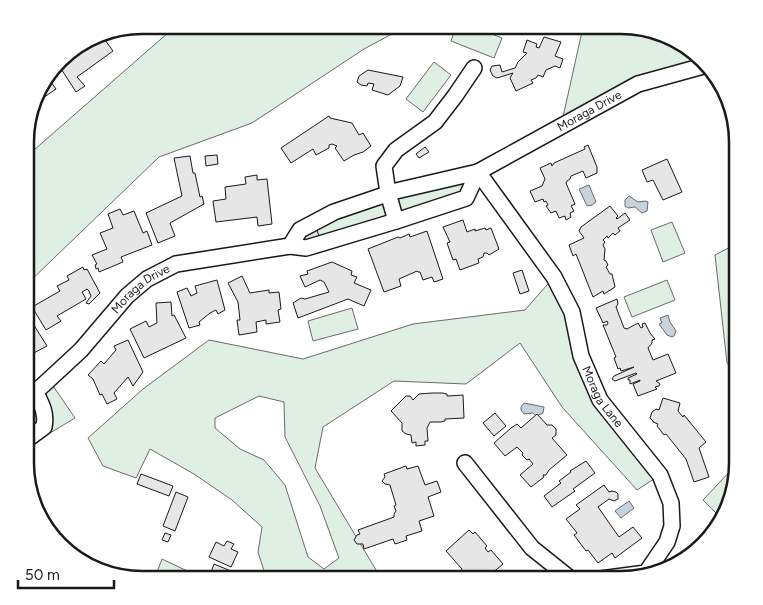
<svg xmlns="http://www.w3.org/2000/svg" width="763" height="605" font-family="Figtree,sans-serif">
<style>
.green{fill:#e0efe3;stroke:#6a6a6a;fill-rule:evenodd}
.water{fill:#c6d2dc;stroke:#6a6a6a}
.building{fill:#e6e6e6;stroke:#1a1a1a}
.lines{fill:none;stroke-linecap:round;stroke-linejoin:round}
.minor-casing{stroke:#1a1a1a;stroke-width:18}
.minor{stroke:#fff;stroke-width:15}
.labels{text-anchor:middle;stroke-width:4;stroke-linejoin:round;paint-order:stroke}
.street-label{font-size:12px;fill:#1a1a1a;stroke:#fff}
.rim{fill:none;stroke:#1a1a1a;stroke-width:2.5}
</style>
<rect width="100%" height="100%" fill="#fff"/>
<g class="green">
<polygon points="629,25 666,34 699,54 711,70 638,84 561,126 583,27 582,26"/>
<polygon points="456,27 474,27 502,38 494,58 451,41"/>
<polygon points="403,28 364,49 252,123 159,157 26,285 26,157 169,32"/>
<polygon points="434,62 451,75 423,112 406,99"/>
<polygon points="478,172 466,198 290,246 334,212"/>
<polygon points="672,222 685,253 663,262 651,230"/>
<polygon points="738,243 738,375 727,363 715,255"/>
<path d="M554 277 600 400 660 475 637 490 562 407 520 343 466 384 394 381 323 427 315 468 382 580H267L258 552 262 527 232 500 194 474 150 449 136 478 103 466 88 438 143 389 209 340 303 359 413 324 525 310ZM259 396 284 402 285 437 320 506 339 558 324 569 308 557 285 485 264 460 240 449 215 428V418Z"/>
<polygon points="667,280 675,300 632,317 624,297"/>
<polygon points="352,308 358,329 313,341 308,321"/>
<polygon points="49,380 75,418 25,448 25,396"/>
<polygon points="734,467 738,472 721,512 718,515 703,500"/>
<polygon points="162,559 202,578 201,580 154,580"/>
</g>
<g class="water">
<polygon points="589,185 596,202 592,205 587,206 579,189"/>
<polygon points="629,196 638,202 645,201 648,202 647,211 642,213 635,207 628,208 625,206 625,200"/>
<polygon points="668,315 670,322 676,331 674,336 672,337 667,335 659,324 662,323 660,318"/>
<polygon points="524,403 544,407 543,413 536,416 533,413 524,414 521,410 521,407"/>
<polygon points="629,501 634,508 621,518 615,511"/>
</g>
<g class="building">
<polygon points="100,33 113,51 77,77 85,86 76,92 60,67 65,64 63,61 81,48 80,46 83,43"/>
<polygon points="544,37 561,42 555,56 563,59 560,68 555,66 546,70 543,77 538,75 536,78 531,80 533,83 516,91 510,78 513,73 497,78 493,76 490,70 492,66 500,65 502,72 515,68 518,62 527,53 523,52 527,40 537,44 536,47 539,48"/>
<polygon points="368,70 403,77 400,86 388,95 372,90 374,84 368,83 367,86 361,85 357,82 359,76"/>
<polygon points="47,76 56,89 40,100 38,97 35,99 40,83"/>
<polygon points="31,111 34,116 28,121"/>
<polygon points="329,116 330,118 352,123 359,135 363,133 371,146 363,152 354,155 344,161 335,148 337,146 332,144 329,145 329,148 316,155 313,149 291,163 281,148"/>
<polygon points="588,145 597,167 597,173 586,178 583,171 571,176 570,179 567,181 566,183 575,204 571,206 574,211 570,213 571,217 566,220 565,216 559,218 556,211 551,213 546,206 548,205 546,201 544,202 543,199 535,202 530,191 542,186 545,179 540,168 551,163 552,166 554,163 585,149 584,147"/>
<polygon points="425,147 429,152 419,158 416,154"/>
<polygon points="217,155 218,164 206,166 205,156"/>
<polygon points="190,156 193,173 195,173 200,197 202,196 204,204 170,223 175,236 158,243 146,213 182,196 174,158"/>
<polygon points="667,159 682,192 663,200 653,180 647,182 642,170"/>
<polygon points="257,175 257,180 267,179 272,224 258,226 257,217 216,222 213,201 226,199 225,187 246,184 245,177"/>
<polygon points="610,206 618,216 616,218 617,219 625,213 630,220 618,228 620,231 615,235 613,233 608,238 607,236 603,240 605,242 603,245 605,249 604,260 606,261 608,265 606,267 610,274 612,274 615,287 604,294 603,291 593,297 576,254 573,256 569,245 584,238 579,231 581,227"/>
<polygon points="120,209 123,215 134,211 143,233 147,231 152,245 121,257 123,262 99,272 98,268 96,269 95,265 97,264 92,255 107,249 100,233 113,228 108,214"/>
<polygon points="463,220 467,232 475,229 475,231 485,228 486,230 491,228 499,249 489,255 487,253 484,253 483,257 478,259 479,263 460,270 456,259 453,260 447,243 450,242 443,227"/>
<polygon points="316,228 319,236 304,241 301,233"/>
<polygon points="427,231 443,279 434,282 432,277 423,280 420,272 418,272 417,271 399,279 401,286 384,292 368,249 398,237 400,238 409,234 410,237"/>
<polygon points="332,262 352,271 351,275 357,277 354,283 371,290 364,306 348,299 298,318 293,303 301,298 305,299 329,292 324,282 320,280 305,287 300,276 308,274 307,271"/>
<polygon points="83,267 84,270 87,269 100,293 89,304 86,303 91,296 89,291 87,289 82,292 86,299 57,316 61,321 46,330 32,307 60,291 57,286 69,280 67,276"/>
<polygon points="522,270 529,291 520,294 513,273"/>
<polygon points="242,276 250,293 269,290 269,293 279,292 281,309 278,310 280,322 266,324 266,320 256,322 257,332 239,335 237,320 240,320 238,302 228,283"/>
<polygon points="217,280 225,310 218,314 216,310 210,313 199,322 200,325 189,328 177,292 187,288 191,296 197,293 195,286"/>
<polygon points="617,299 618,304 616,307 624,328 627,329 638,323 641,328 643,327 642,324 645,323 650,333 655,339 652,340 652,343 648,348 653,360 668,354 676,373 656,381 660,384 659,386 655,387 657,389 638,396 633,384 640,381 640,380 630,384 630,380 628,380 628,378 637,374 636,373 615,381 612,379 614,376 634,367 621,371 620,368 618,369 614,358 616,357 603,325 607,325 608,323 607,321 603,323 596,308"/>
<polygon points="171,302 172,316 174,315 186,338 144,358 130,329 146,321 149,327 157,323 156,303"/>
<polygon points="30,319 47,346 26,357 26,322"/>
<polygon points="128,340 143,372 133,386 128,377 114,393 117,399 107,404 102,394 100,395 93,379 88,375 101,361 104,364 116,350 114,346"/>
<polygon points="432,393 442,393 447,394 447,396 463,395 464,418 445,419 445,421 441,422 430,422 427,428 428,441 425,441 425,445 416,446 416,442 412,443 411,435 406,434 402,431 402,423 391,411 406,396 410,396 413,400 419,394"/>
<polygon points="663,398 680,403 678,411 683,417 684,415 706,442 699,448 709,477 694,482 686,459 666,434 664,435 657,426 658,424 653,422 653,421 650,418 652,412 656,409 659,410"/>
<polygon points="495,413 506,426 494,436 483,423"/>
<polygon points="537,414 547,425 552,425 556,429 556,435 552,438 567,455 549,470 546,475 543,475 544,477 531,487 520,475 533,464 529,459 527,460 522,455 523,453 517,447 505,456 494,443 511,428 517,424 521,428"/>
<polygon points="586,461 595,473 573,489 575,491 552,507 544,496 561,483 559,481 571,472 570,471"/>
<polygon points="406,466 407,469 418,466 425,485 437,481 441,492 428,497 434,516 419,521 422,531 406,536 407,540 395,544 393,539 364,549 363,544 357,544 354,540 357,535 360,534 358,530 394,517 394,514 396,511 394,506 396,505 390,485 385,484 382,481 385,477 384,474"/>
<polygon points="141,474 173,486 169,496 137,484"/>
<polygon points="604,485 609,492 612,491 616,492 618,494 618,499 614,501 609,499 598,507 619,537 633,527 642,538 615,558 612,553 598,563 588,550 586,551 574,535 577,533 566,519 580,509 576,505"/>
<polygon points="176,492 188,497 175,531 163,526"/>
<polygon points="45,519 54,534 52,535 41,521"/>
<polygon points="469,530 473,534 475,532 487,546 485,548 488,552 491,550 503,564 484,580 460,580 459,574 462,569 446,551"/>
<polygon points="165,533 171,535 168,542 162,540"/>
<polygon points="227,541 234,544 231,549 238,552 231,567 209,557 216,542 224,546"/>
<polygon points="214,564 253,580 208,580"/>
<polygon points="521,570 528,578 527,580 509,580"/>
</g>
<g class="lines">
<g class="minor-casing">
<g id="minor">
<path id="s1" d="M478 172 554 277 572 312 581 356 600 400 660 475 671 503 672 526 667 542 646 573 593 580"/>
<polyline points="396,221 388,193 384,166 396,150 435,122 455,96 474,68"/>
<path id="s2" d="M290 246 300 230 334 212 396 191 478 172 638 84 707 65"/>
<path id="s3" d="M25 396 41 387 81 350 127 296 147 279 176 264 290 246 306 248 396 221 466 198 478 172"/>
<path d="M25 441 44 427C47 413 41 403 35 391"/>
<polyline points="465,463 532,548 572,580"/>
</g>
</g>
<use href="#minor" class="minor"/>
</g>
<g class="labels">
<g class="street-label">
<text dy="4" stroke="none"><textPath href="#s2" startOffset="334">Moraga Drive</textPath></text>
<text dy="4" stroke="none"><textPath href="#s3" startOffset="159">Moraga Drive</textPath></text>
<text dy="4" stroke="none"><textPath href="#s1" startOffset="260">Moraga Lane</textPath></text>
</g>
</g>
<path d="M0 0H763V605H0ZM142 34H621A108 108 0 0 1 729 142V463A108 108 0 0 1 621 571H142A108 108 0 0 1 34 463V142A108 108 0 0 1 142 34Z" fill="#fff" fill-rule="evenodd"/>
<path class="rim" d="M142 34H621A108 108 0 0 1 729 142V463A108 108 0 0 1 621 571H142A108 108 0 0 1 34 463V142A108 108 0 0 1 142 34Z"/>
<path d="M18 580v8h96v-8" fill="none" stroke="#1a1a1a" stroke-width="2.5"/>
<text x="25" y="580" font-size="15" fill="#1a1a1a" stroke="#ffffff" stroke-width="4" paint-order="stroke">50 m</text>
</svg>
